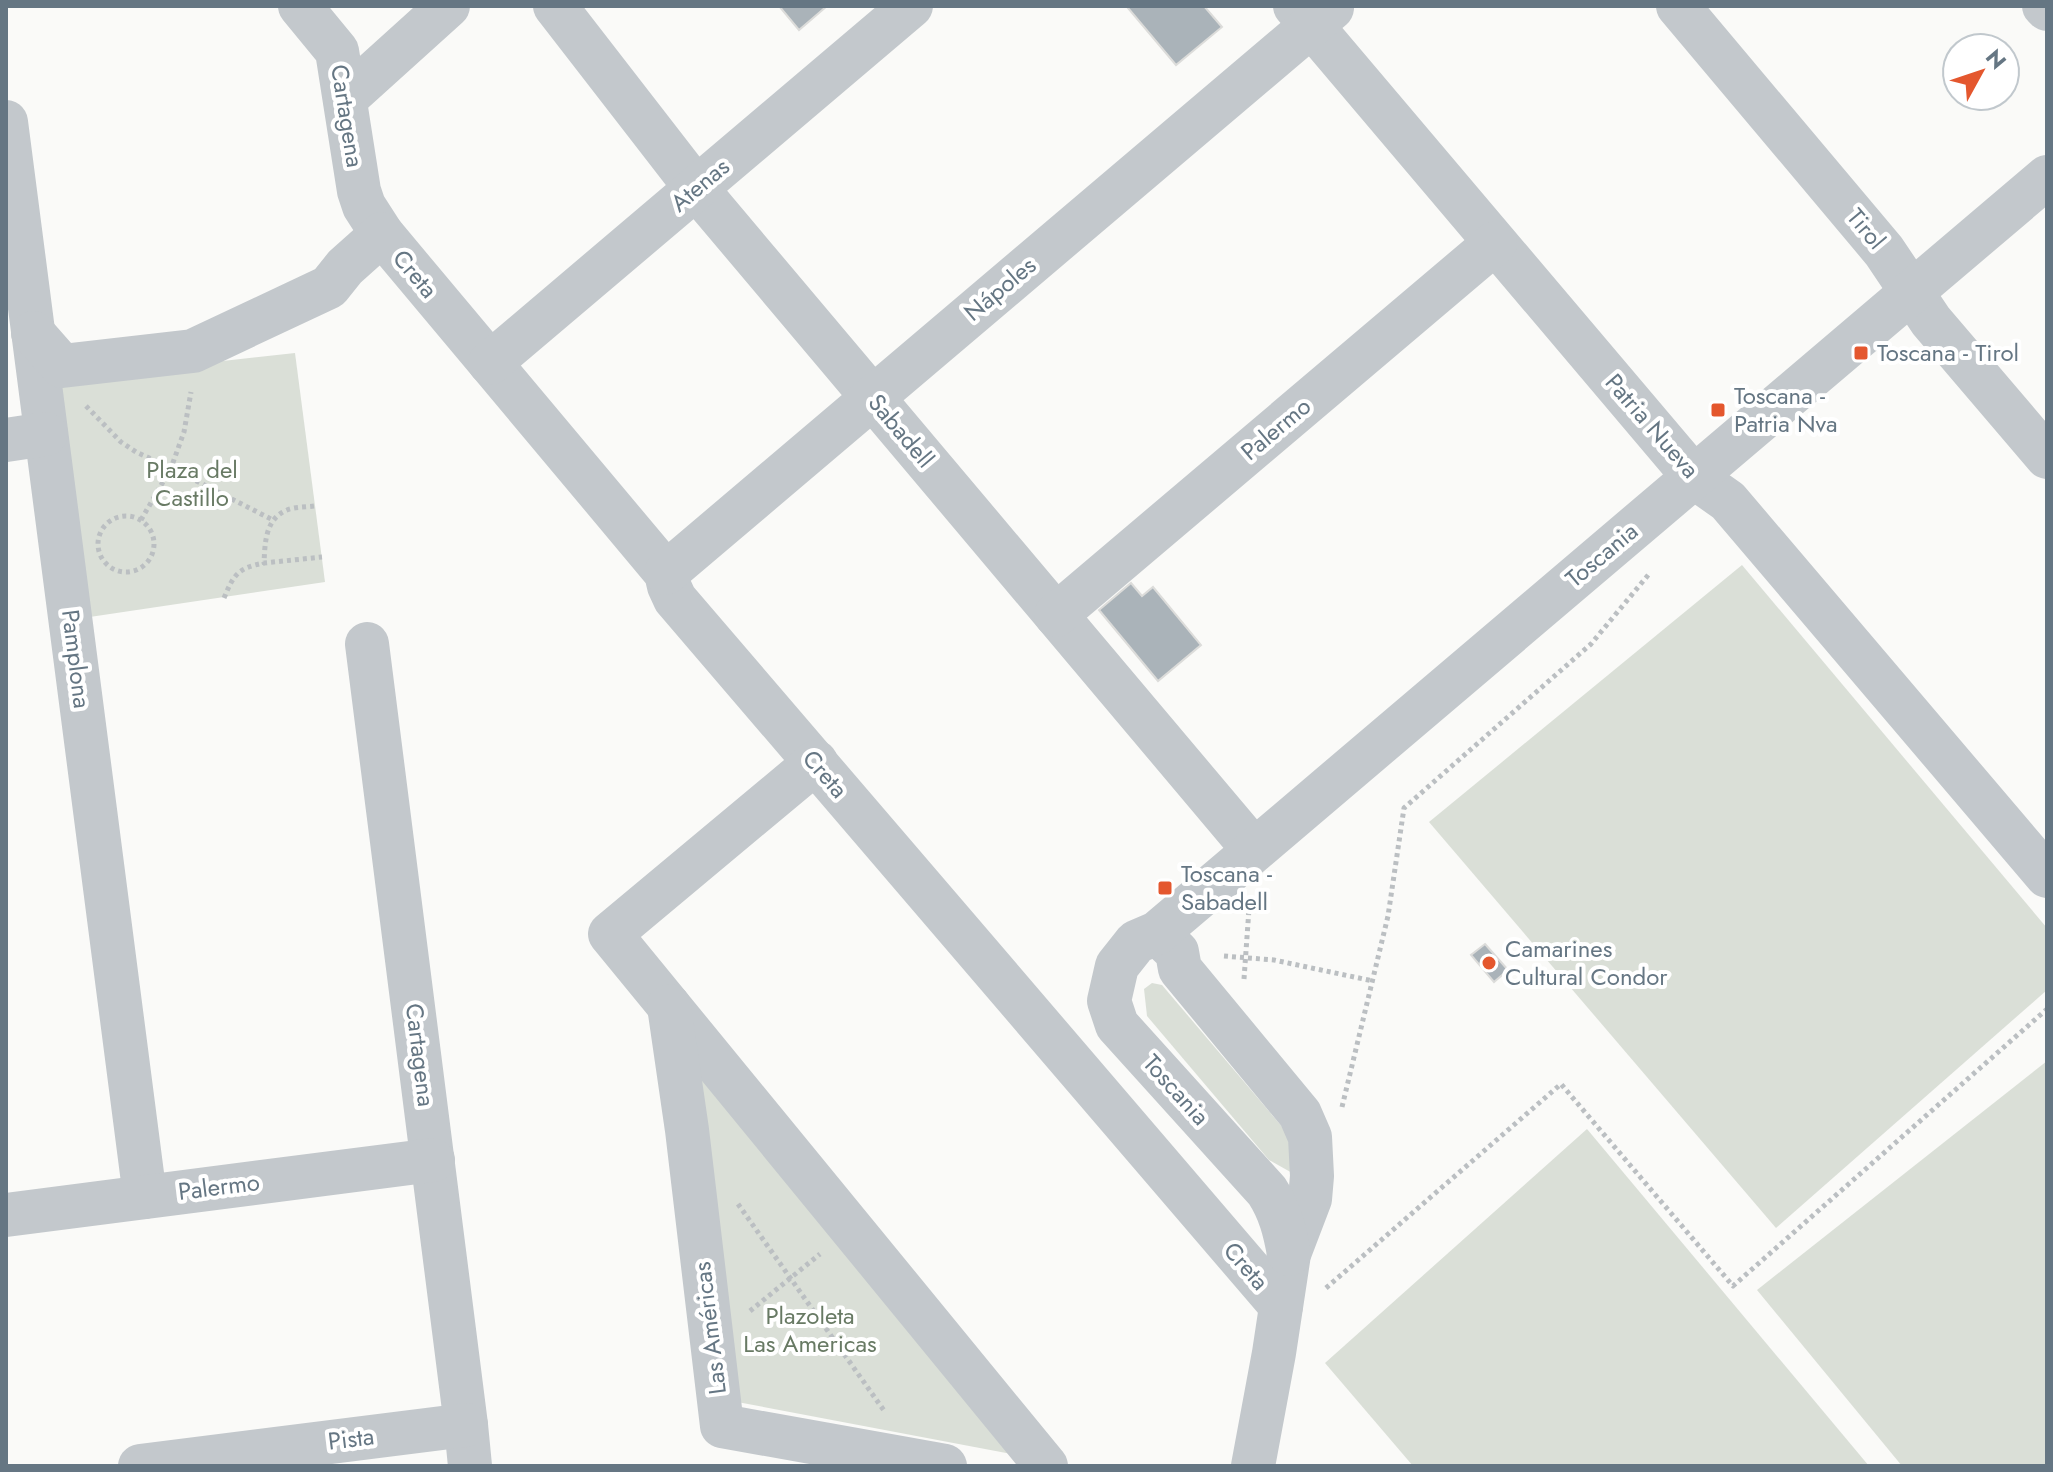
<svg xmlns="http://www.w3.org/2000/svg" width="2053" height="1472" font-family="Jost,sans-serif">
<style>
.green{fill:#dadfd7}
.building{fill:#aab3b9;stroke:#dcdcda;stroke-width:2}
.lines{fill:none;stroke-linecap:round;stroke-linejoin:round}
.path{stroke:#bbbfc2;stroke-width:5;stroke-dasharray:4 4;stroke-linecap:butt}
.minor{stroke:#c3c8cc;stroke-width:44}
.poi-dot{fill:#e4572e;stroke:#fff;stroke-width:3}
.labels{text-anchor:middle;stroke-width:8;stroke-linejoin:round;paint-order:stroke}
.street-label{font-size:24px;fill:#657683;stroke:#fff}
.poi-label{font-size:24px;fill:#657683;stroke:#fff;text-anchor:start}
.park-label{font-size:24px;fill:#687a64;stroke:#fff}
</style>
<rect width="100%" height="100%" fill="#fafaf8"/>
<g class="green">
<polygon points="295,353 325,582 83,618 54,380"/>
<polygon points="1742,565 2047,928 2047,990 1776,1228 1429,822"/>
<polygon points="1152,983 1162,985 1301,1149 1294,1174 1269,1160 1147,1016 1144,989"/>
<polygon points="2047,1061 2047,1466 1902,1466 1757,1290"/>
<polygon points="697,1068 1027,1457 732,1401"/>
<polygon points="1587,1129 1869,1466 1413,1466 1325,1363"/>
</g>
<g class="building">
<polygon points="779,6 827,6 799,30"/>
<polygon points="1130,6 1204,6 1222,27 1176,65 1128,8"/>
<polygon points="1131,583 1142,596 1153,587 1201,645 1158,681 1099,610"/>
<polygon points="1485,944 1508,970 1494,982 1471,955"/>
</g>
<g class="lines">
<g class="path">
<polyline points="86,406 121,442 136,452 171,468 184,432 191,392"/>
<path d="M314 506C306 507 294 507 287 510 265 519 265 543 264 563L322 557"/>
<circle cx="126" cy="544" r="28"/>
<polyline points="141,520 171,468 273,520"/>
<path d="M224 598C234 574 238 568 264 563"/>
<polyline points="1224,956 1274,960 1373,981"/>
<polyline points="1244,979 1249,909"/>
<polyline points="1342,1107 1388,916 1404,808 1591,644 1649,574"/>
<polyline points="738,1204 885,1412"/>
<polyline points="1326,1288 1561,1084 1733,1286 2047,1009"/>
<polyline points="750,1311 820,1254"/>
</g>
<g class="minor">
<polyline points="300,6 337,51 359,191 364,206 382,234 666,573 669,586 675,599 1281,1306"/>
<polyline points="555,6 696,188 1254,850"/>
<polyline points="1295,6 1694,477 1728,501 2047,876"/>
<polyline points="1678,6 1884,251 1931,321 2047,457"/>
<polyline points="2044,6 2047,9"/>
<polyline points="345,99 448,6"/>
<polyline points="6,122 145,1197"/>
<polyline points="33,333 62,366 193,351 329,287 345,267 382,234"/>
<polyline points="490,363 911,6"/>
<polyline points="6,440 46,434"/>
<polyline points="666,573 1332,8"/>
<polyline points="1056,615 1495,243"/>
<polyline points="367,644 466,1425 470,1466"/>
<polyline points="816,762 610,934 1046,1466"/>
<polyline points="1157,933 1177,952 1180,969 1300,1114 1310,1137 1312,1176 1310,1199 1289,1254 1274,1353 1253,1466"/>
<polyline points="669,1006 687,1130 722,1426 945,1466"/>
<polyline points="6,1215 433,1160"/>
<path d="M1289 1254C1285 1231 1280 1211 1267 1191L1117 1025 1109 1001 1117 966 1136 942 1157 933 2047 177"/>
<polyline points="140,1466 466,1425"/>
</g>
</g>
<g class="poi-dot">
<rect x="1853" y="345" width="16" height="16" rx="4"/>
<rect x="1710" y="402" width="16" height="16" rx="4"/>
<rect x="1157" y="880" width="16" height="16" rx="4"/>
<circle cx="1489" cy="963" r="8"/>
</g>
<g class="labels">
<g class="street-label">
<text transform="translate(347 116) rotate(81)" y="8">Cartagena</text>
<text transform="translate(700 185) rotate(-40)" y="8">Atenas</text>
<text transform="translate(1866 229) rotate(50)" y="8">Tirol</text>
<text transform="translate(415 274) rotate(50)" y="8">Creta</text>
<text transform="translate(1000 289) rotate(-40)" y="8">Nápoles</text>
<text transform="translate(1652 426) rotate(49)" y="8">Patria Nueva</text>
<text transform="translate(1276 429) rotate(-40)" y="8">Palermo</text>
<text transform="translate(901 431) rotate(50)" y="8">Sabadell</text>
<text transform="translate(1602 555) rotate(-40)" y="8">Toscania</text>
<text transform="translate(76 659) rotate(83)" y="8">Pamplona</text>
<text transform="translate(825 774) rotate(49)" y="8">Creta</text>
<text transform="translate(420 1055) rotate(83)" y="8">Cartagena</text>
<text transform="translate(1176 1090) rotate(48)" y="8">Toscania</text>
<text transform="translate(219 1187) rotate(-7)" y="8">Palermo</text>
<text transform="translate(1246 1266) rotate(49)" y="8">Creta</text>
<text transform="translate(710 1328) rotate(-97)" y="8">Las Américas</text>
<text transform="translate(351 1439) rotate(-7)" y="8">Pista</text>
</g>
<g class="poi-label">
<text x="1877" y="361">Toscana - Tirol</text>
<text x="1734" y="404">Toscana -<tspan x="1734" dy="28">Patria Nva</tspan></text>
<text x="1181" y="882">Toscana -<tspan x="1181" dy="28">Sabadell</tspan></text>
<text x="1505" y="957">Camarines<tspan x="1505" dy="28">Cultural Condor</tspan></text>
</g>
<g class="park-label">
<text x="192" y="478">Plaza del<tspan x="192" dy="28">Castillo</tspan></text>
<text x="810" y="1324">Plazoleta<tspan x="810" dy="28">Las Americas</tspan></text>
</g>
</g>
<rect width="2053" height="1472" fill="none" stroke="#657683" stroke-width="16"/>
<g transform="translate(1981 72) rotate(50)"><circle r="38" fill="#ffffff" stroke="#c1c8cd" stroke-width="2"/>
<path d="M0-6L14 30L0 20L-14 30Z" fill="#e4572e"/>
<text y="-12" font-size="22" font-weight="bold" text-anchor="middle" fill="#657683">N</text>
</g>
</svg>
